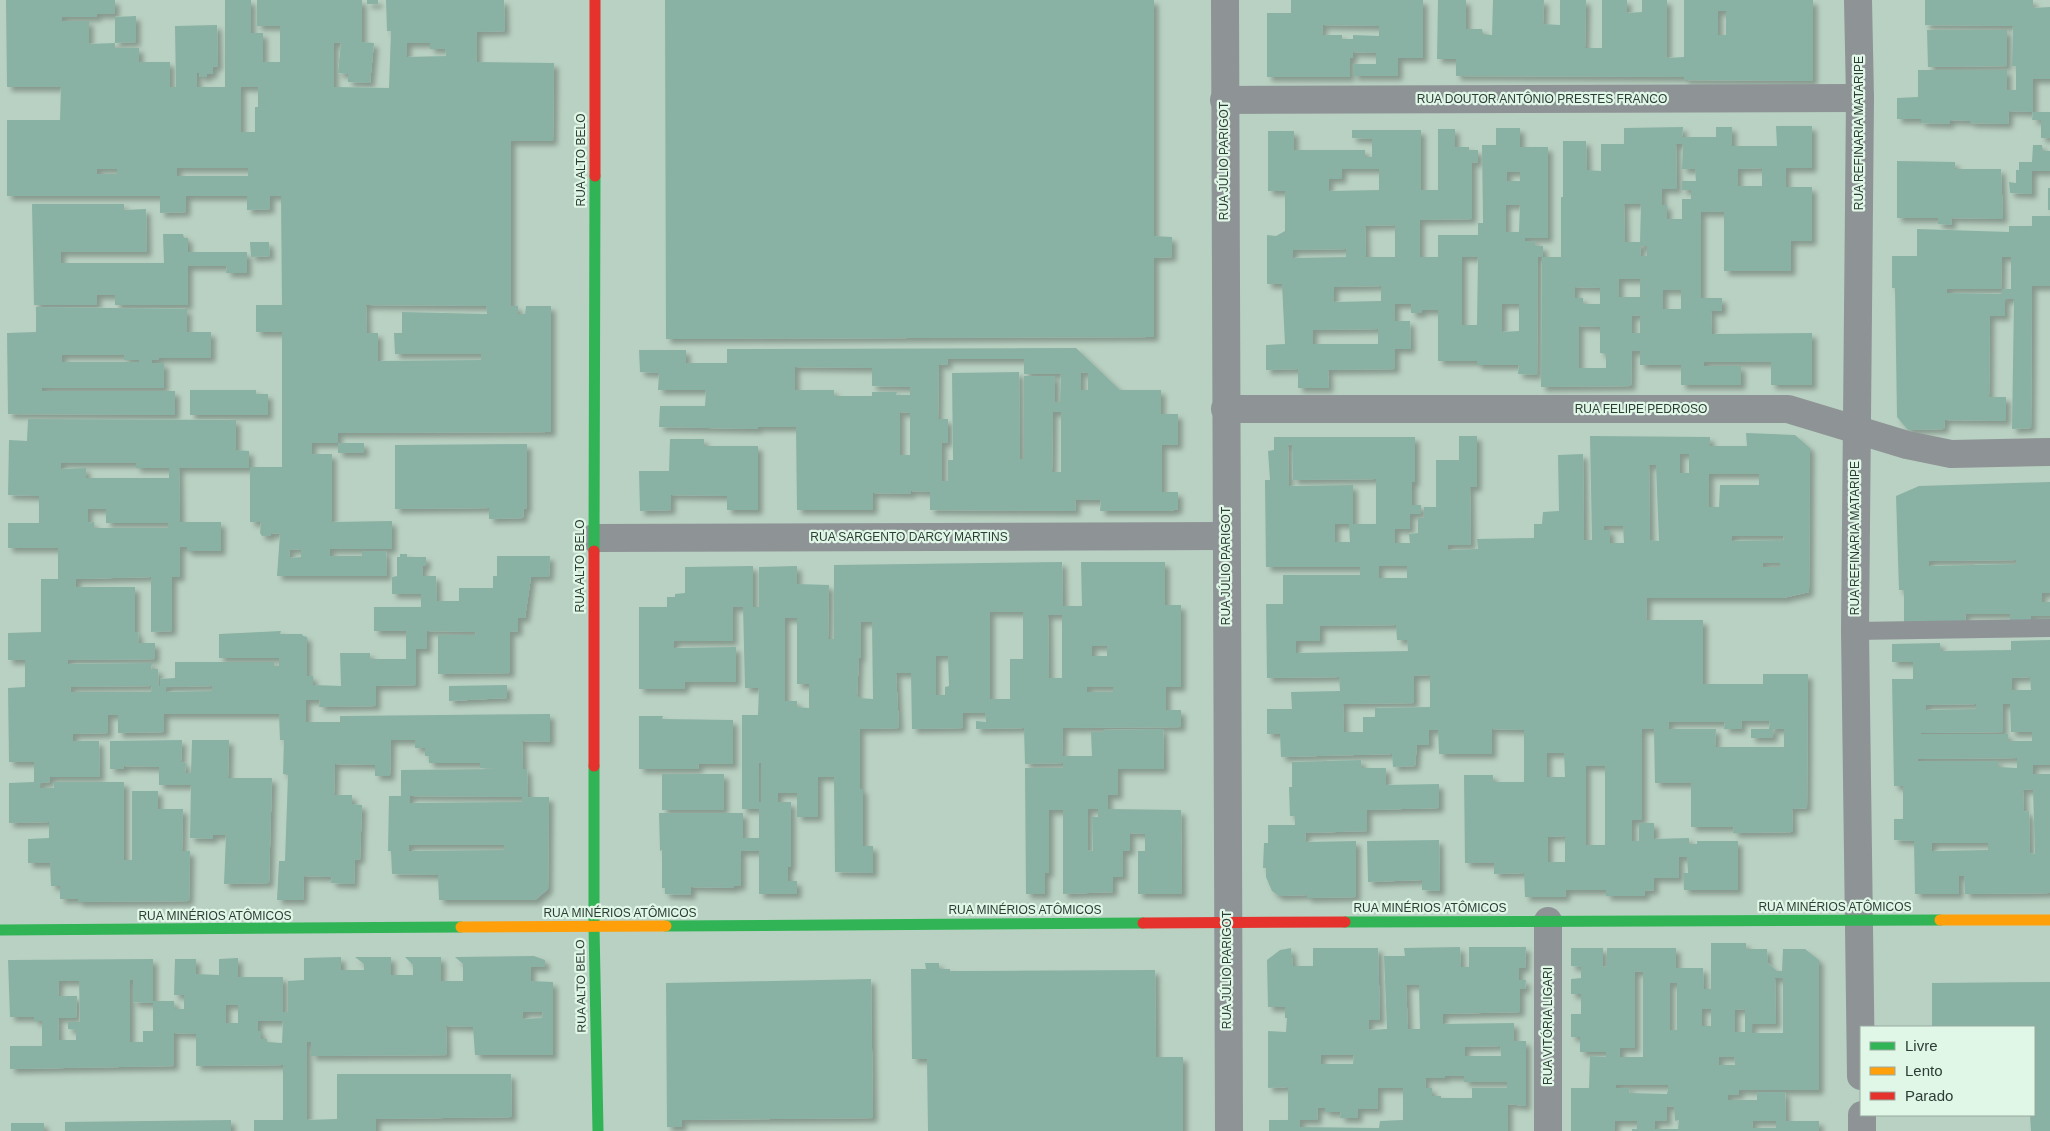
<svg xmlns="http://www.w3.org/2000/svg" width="2050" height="1131" font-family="Helvetica,sans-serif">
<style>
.building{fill:#89b2a5;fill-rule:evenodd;filter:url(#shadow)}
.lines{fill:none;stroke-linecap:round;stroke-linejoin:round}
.lane{stroke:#8e9396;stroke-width:18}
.street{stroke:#8e9396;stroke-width:28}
.fast{stroke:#30b455;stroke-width:11}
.slow{stroke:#ff9f0a;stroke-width:11}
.jam{stroke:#e5322d;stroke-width:11}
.labels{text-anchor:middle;stroke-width:4.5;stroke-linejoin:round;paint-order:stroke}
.street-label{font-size:12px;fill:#2c3e33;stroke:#e0f6e7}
</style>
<defs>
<filter id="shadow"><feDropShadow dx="4.5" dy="4.5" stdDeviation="2.5" flood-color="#0004"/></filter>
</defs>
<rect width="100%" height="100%" fill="#b9d1c2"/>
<g class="building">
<path d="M6 0H115V14H97V17H62V21H89V44L115 43V48H139V62H170V87H176L175 26 217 25 218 66 213 67V74H207V77H200L199 73H197V87H225V0H251V33H263V62H280V26H257V0H362V42L374 43 370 83 348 82V74L338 73 341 42 334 43V87L389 88 391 31H387L386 0H504L505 31 477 32V62L554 63 553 141H511V306H518V314H525L526 306H551V432L338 433V443H312V454H332V522L392 521V549H330V556H362V551H386L387 576H277L280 534 271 533V536H262L260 533 261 522H250V467H282V332H256V305H282L281 196H270V209L247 210V196H186V212L160 213V196H7V120H60L61 87H7ZM407 43H430V49H445L446 56 407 57ZM241 87H258V107H255V132H241ZM177 168H248V176H177ZM97 169H117V174H97ZM366 305 486 306 487 314 402 312V333H394L395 354H481V360L378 361V333H367ZM301 549V557L290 558 289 550Z"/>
<rect x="367" y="0" width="11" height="4"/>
<polygon points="665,0 1154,0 1154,236 1172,237 1172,257 1154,258 1154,337 666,339"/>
<path d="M1291 0H1423V58H1398V76H1353V64H1376V53L1353 52V58H1350V77H1267V13H1291ZM1323 25 1379 26V36L1353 35V39H1342V35H1322Z"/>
<path d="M1438 0H1466V29H1482L1483 34 1492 35 1493 0H1544L1543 24 1560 25V0H1586L1585 48H1602V0H1627V13L1642 12V0H1667V58L1684 57V0H1813V81L1684 80V77L1456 76V59H1437ZM1718 11H1726V35H1718Z"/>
<polygon points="1925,0 2033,0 2033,8 2050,7 2050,79 2033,79 2033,112 2009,111 2008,124 1970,123 1970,121 1950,120 1950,124 1921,123 1921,119 1897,119 1897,98 1918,97 1918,70 2007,70 2007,90 2016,90 2016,66 2012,66 2013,26 1925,25"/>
<polygon points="136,16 136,42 115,43 115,17"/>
<polygon points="1927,30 2007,30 2007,66 1928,67"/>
<polygon points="2033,112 2050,112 2050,138 2041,138 2041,120 2032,120"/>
<path d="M1776 126H1812V168H1786V187H1812V241H1791V271H1724V212H1701V298H1722V311H1711L1712 334 1812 333V385H1771V362H1704V366H1741V385H1681V365H1640V351H1632L1631 386 1541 387 1542 257H1538L1537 375 1518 374 1519 365H1477V361H1438V310H1422V313H1411V304H1395V321H1410L1411 349H1395V369L1328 370 1329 388H1298V369L1266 370V345L1285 344 1282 284H1267V235L1276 236 1285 231V191H1268V131H1294V150H1365V157H1372V139L1352 138V130H1421V190H1438V129H1455V147H1469V150H1478V163L1472 162V219L1420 220V257H1438V235H1478V223H1483L1482 145H1496V128H1520V147H1548V238H1525V241H1535V246H1543V257H1561V197H1563V141H1586L1587 170 1601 171V144H1624V128L1683 127 1682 137H1716V127H1732V146H1777ZM1676 144H1683L1682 169H1695L1696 181H1682V190H1691V199H1682V219H1667V205H1662V189H1677ZM1762 168V186H1738V169ZM1342 169H1379V190L1329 191V179H1342ZM1507 172H1520V181H1507ZM1624 204H1641L1640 242H1625ZM1506 205H1520L1519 232H1506ZM1395 225V257H1366L1365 226ZM1641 246H1647V256H1640ZM1346 249V257L1293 258V250ZM1462 257H1478L1477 325H1462ZM1619 279H1640V297H1619ZM1381 286V301L1334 302V287ZM1575 287 1600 288V304H1583V298H1575ZM1663 290H1681V309H1663ZM1502 304H1519V331L1502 332ZM1640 315V333H1632V316ZM1579 326 1600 327V353L1606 354V368H1579ZM1378 329V344H1313V330Z"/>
<polygon points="2033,145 2042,145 2043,151 2050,151 2050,171 2032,171 2032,194 2010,193 2009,182 2016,183 2016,170 2019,170 2019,162 2032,162"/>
<polygon points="1897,161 1955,162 1955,169 2001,169 2003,219 1951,218 1952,225 1938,224 1938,218 1897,218"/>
<rect x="2048" y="188" width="2" height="22"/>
<polygon points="32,204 124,204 124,210 146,209 147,252 61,252 61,263 164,263 163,234 183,234 184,238 188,238 188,252 247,252 247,273 226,273 227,266 188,266 188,305 115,305 115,295 97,295 97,305 34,305"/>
<path d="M2032 216H2050V286H2032L2031 428 2012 429 2014 299H2005V316H1990L1989 397H2006V421L1945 420 1944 429 1908 430 1897 417 1895 288H1892V256H1917V229L2009 232V226H2032ZM2002 257H2011V289H2002V294L1947 293V289H2001Z"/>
<polygon points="250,242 269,242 270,256 251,257"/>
<path d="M36 307 187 309V332H211V358H159V360H152V363H164V388H42V391H175V415L8 414 7 333 36 332ZM62 355H124V360H139V362H62Z"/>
<path d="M1076 348 1120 390H1161V414H1178V445H1162V492H1178V509L1170 511H1100L1101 500H1075L1076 511 930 510V492L911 491V494L873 493V510H797L796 427H758V429L659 427 660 406H705L706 390H658L659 373 640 372 639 350H686V363H727V349ZM947 359H1024V374H1061L1060 402H1055V376H1024V459H1020L1019 372 952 373 953 460H948V481H942V442L948 443V419H938L939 364 948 365ZM795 367 872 368V386L910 387V395H896L897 392H872V396H834V390H795ZM1081 372 1088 373V390H1081ZM900 412 910 413V455H900ZM1053 412H1061V472H1052Z"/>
<polygon points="190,390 256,390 256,394 268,394 268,415 190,415"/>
<path d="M28 419 236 420V450L249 451V468H179L180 522H221V551H187V547H180V577H172V631L151 632V577L76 579V587H135V632H138L139 643H155V659L68 660V664L152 663 151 669H158L159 687 160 686V679L175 678V662H274V666H279V658H219V634L281 631 280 634H302L303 636 307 637V676H313V685L341 686 340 653H370V659H406V631H374V607H421V594H392V577L397 576V557H400V554H407V557H426V566H422L423 576H436L437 601H459V588H493V576H497V556H550L549 577H531L525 618H518V631L510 632V673L438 674V635H475L476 632 427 631V649H416V685L376 686V706L319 707 320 700H306V722H340V716L550 714V742L522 741 523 769H527L528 797H549L548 889 535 900H439L438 875 392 874 391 851H388L389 796H401V770L498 769 480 768V763H429V756H425V748H415V740H391L390 776H375V765L335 764 334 795H352V804L362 805 360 860 355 859 354 884 331 883 332 877 304 876 303 900H277L279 861H285L288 775 283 774 284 740H280L279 714H164V732L118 733V715H108V733L73 734V741H99L100 777H50V782L40 783V788H54L53 782H124V860H132V791H158V809H183L182 851H190L189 901 78 902V899H60V886H51L50 863H28V839L49 838V822L9 823V783L34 782V762H9L8 688 25 687V660H8V633L41 632V579H58V548H8V523H39V496L8 495 9 440 27 441ZM61 463H136V468H169V478H86V468L61 469ZM88 509H106V523H168V528H94V522L88 523ZM152 686 151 692H71L70 687ZM212 686V691L166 692V687ZM410 796 522 797V802L410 803ZM409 845H504V850L409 851Z"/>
<path d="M1746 433 1795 435 1810 448 1809 592 1783 598H1647L1646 620H1703V684H1763V674H1808L1807 808 1792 809 1793 832 1733 833 1734 827H1691V783H1655L1654 729H1642V820H1632V841H1639V823H1654V839L1689 838V844H1697V841H1738V890H1684L1683 873H1688L1687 857H1679V878H1654V890L1645 891V896H1606V890H1566L1565 897H1525L1524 873 1494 874V863H1465L1464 775H1493V782H1524V730L1492 729V754H1439L1438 730H1429V745H1417L1415 766 1393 767 1392 754 1281 757 1280 734H1267V709H1292L1291 692 1340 691 1339 677 1267 678 1266 604H1283V575H1360V567H1266L1265 480H1270L1268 451 1274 450V437H1415V482H1412V505H1421V514H1410V529H1395V543H1410L1409 534 1418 533V518H1424V507H1436V460H1459V436H1477V487H1470L1471 545H1448V550L1478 549 1477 539 1534 538V524H1542L1543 512 1559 511 1558 455 1583 454 1584 540H1592L1590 436 1710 437V446H1747ZM1292 444 1293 480 1376 479V524H1353V485L1289 486 1288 445ZM1680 454H1689V473H1680ZM1649 465H1656L1659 541 1650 540ZM1709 474H1759V485H1720L1719 507H1709ZM1335 524H1349L1350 542H1335ZM1604 526H1623L1624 543H1610V530H1604ZM1732 536H1783L1784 540 1732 541ZM1763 563H1780V567H1762ZM1379 566H1407V578H1379ZM1396 625 1397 640H1407L1408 651 1296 653V641H1320V626ZM1430 675V707L1375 708V717H1363V732H1344L1343 704 1414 703V676ZM1741 721H1770L1769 729H1751V738H1773V729H1784V747H1715L1716 729H1668L1669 722H1725L1724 729H1742ZM1547 753H1564L1565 777H1547ZM1586 766H1605V845H1586ZM1565 836V862H1548V837Z"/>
<polygon points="670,439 704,439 704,446 758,446 758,510 727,510 727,496 671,495 671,510 640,511 639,471 669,471"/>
<rect x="338" y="443" width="26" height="10"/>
<polygon points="527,444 527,509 524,508 523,518 489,519 489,508 395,509 395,445"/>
<path d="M2050 482V593H2042V602H2050V616H2031V621L2010 622V614H1965L1966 622H1904V590H1899L1896 496 1919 486ZM2016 560V564L1929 566V561Z"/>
<path d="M1062 562 1063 606H1082L1081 562H1165V605H1181V687H1166V710H1181V727L1063 728 1062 756H1092L1091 732H1103V730L1163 729 1164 769H1118V795H1108V809L1181 810 1182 894H1138V851H1145V834L1130 833V851H1123V877H1113V892L1063 894V810H1049V873H1045V894H1026L1025 768H1063V763L1025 764 1024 728 976 729V721L986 722 985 713H963V728L912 729 911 673H896L899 728 860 729V789H863V846H873V873L835 872 834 777H818V817H797V793H778V802H791V867H788V881H797V894H759V851H741V886H734V888L691 887V895L665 894V888H662V850L660 851 659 813H743V838H759V809H742V715H758L759 688H745L743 607H733V641H674V648L736 647V682H685L684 689H639V607H667V597H675V594L685 593V567L753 566V607H759V567L797 566V584L829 585 828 639H834V565ZM990 612H1023V659H1010V699H990ZM1048 615H1062V678H1049ZM785 618H797V684H809V708L797 707V701H785ZM861 622H872L873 699 859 698V696H857L859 658 861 657ZM1092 646H1107V656H1092ZM936 656H948L949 686 945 687V695H936ZM1087 687H1113V692H1087ZM759 762 761 763V802H759ZM1088 809H1098V817H1092L1093 851 1088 850Z"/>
<path d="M2050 640V765H2033V774H2050V893L1965 894 1964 876H1959V894H1915L1914 841 1894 840V819H1903V786H1894L1892 679H1913V662H1892V644L1940 643 1941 651 2011 650V641ZM2030 677 2031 690H2012V678ZM1976 704V709L1926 710V705ZM2003 704H2010L2011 732H2032V741H2008V734H1921V733L2003 732ZM2017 758V768L1998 767V761H1918L1917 759ZM2033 789 2035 854 2030 853 2029 811 2024 812 2023 790ZM1932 843H1988V850L1932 851Z"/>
<polygon points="507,685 507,698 449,701 449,686"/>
<polygon points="639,716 663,716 662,719 733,720 733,764 699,764 698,769 639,769"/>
<polygon points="182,740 181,762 186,763 185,773 191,773 192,740 229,740 228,778 272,778 269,883 224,884 226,835 213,835 213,839 190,838 191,785 159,785 159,767 124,766 124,769 110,769 110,741"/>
<polygon points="1361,760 1362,768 1386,768 1386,785 1439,784 1439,808 1367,810 1367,831 1305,833 1306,842 1356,841 1356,897 1307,898 1307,895 1279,896 1272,891 1266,877 1266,868 1263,868 1264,843 1268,843 1268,825 1295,825 1295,816 1290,816 1289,787 1292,787 1292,762"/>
<rect x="662" y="774" width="62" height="36"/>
<polygon points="1439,840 1440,891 1422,890 1422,880 1368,882 1367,841"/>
<path d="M1711 943H1746V949H1767L1768 963 1777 971H1782L1783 949H1805L1819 960V1090H1739V1095H1728V1100H1757V1092H1785L1786 1121H1819V1131H1632V1129H1637V1121H1615V1131H1571V1088H1589L1590 1056 1606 1057V1052H1580V1037H1571V1014H1581V994H1571V979L1581 978V967L1571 966V948H1603V967L1607 966V948H1676V968H1703L1704 989H1711ZM1643 971V1057H1620V1048H1635V972ZM1775 978H1783V1033H1752V1024H1776ZM1670 983H1677V1030H1670ZM1702 1009H1711V1026H1702ZM1745 1009V1032H1735V1010ZM1719 1057H1734L1735 1065H1719ZM1616 1085H1668V1089L1667 1094 1629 1093 1630 1088H1616ZM1667 1106 1674 1107 1675 1121 1679 1120 1678 1129H1655V1121H1667ZM1752 1121H1776V1128H1753Z"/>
<path d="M1460 947 1461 967H1469V947H1526L1525 968H1519V980H1526L1525 989H1520V1012L1443 1014V1024L1514 1023V1041H1526V1106L1508 1104V1131H1269V1120H1288V1087L1268 1088V1031L1286 1032 1287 1018H1285V1007H1268L1267 960 1280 950 1291 948 1293 966H1313V948H1378L1380 1020H1369V1030L1387 1029 1384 956H1405L1404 948ZM1406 985H1419L1420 1029H1408ZM1500 1046 1501 1056H1465V1047ZM1321 1055H1354L1353 1064H1321ZM1445 1076H1464V1082H1507V1088H1472V1098H1441V1096H1432V1088H1426L1425 1078H1445ZM1378 1088H1403V1120L1380 1121 1379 1128 1300 1127V1120H1317L1318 1108H1325V1112H1341L1340 1118H1358V1109H1378Z"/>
<path d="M534 956 545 960V967H531V981L553 982V1055H475L473 1027 446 1026 447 1055 311 1056V1042H307V1120L337 1119V1074H511L512 1117 376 1119V1131H254V1120H283V1065L196 1066V1034L174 1033V1066L10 1069V1046H42V1021H34V1017H10L8 960 153 959V1001H174L175 1009H184V995H174L175 959H196V974L219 975V959L238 958V977H283V1012H288V981L304 980V958L341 957V970H364V964L355 957H391V975H413V965L405 957H441V981H463V964L455 957ZM130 980H133V1002L153 1003V1031H143V1042H130ZM59 981H79L80 1022H68V1029L76 1030V1040H59L58 1018H76L77 996H58ZM226 1005H238V1023H226ZM523 1012H543L542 1018 523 1019ZM258 1021H283L282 1043 267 1042V1039H261V1031H258Z"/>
<polygon points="925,963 939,963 939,969 950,969 950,971 1155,970 1156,1057 1183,1057 1183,1131 928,1131 927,1059 912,1059 911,969 926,969"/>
<polygon points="871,979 873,1118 682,1120 682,1127 667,1127 666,983"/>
<polygon points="2050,982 2050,1131 2031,1131 2030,1115 2034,1115 2034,1027 1932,1027 1932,983"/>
<polygon points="231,1120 231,1131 65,1131 65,1122"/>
<rect x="11" y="1123" width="33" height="8"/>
</g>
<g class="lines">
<polyline class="lane" points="1855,631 2050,628"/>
<g class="street">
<polyline points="1225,0 1229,1131"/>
<polyline points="1858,0 1860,98 1855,631 1861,1076"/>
<polyline points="1224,100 1860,98"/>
<polyline points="1225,409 1788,409 1907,445 1951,454 2050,452"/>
<polyline points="594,538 1225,536"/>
<polyline points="1862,1115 1862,1131"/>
<polyline points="1548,1131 1548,921"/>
</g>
<g class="fast">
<polyline points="594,551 595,176"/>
<polyline points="594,766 594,927 598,1131"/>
<polyline points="1345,922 1940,920"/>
<polyline points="666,926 1143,923"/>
<polyline points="0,930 461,927"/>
</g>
<g class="slow">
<polyline points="1940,920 2050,920"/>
<polyline points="461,927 666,926"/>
</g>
<g class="jam">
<polyline points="595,176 595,0"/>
<polyline points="594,766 594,551"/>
<polyline points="1143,923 1345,922"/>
</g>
</g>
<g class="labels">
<g class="street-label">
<text x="1542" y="103">RUA DOUTOR ANTÔNIO PRESTES FRANCO</text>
<text transform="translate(1859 133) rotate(-90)" y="4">RUA REFINARIA MATARIPE</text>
<text transform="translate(581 160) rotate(-90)" y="4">RUA ALTO BELO</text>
<text transform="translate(1224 161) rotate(-90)" y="4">RUA JÚLIO PARIGOT</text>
<text x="1641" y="413">RUA FELIPE PEDROSO</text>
<text x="909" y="541">RUA SARGENTO DARCY MARTINS</text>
<text transform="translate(1855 538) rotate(-90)" y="4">RUA REFINARIA MATARIPE</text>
<text transform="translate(580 566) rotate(-90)" y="4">RUA ALTO BELO</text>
<text transform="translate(1226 566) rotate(-90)" y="4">RUA JÚLIO PARIGOT</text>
<text x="1835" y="911">RUA MINÉRIOS ATÔMICOS</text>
<text x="1430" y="912">RUA MINÉRIOS ATÔMICOS</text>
<text x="1025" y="914">RUA MINÉRIOS ATÔMICOS</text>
<text x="620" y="917">RUA MINÉRIOS ATÔMICOS</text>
<text x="215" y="920">RUA MINÉRIOS ATÔMICOS</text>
<text transform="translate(1227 970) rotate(-90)" y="4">RUA JÚLIO PARIGOT</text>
<text transform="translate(581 986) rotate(-91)" y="4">RUA ALTO BELO</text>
<text transform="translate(1548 1026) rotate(-90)" y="4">RUA VITÓRIA LIGARI</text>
</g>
</g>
<rect x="1860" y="1026" width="175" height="90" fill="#e0f6e7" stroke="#98ac9f"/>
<rect x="1870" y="1042" width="25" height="8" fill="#30b455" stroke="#98ac9f"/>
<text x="1905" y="1051" font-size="15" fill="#2c3e33">Livre</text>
<rect x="1870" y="1067" width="25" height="8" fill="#ff9f0a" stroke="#98ac9f"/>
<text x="1905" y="1076" font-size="15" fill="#2c3e33">Lento</text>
<rect x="1870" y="1092" width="25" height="8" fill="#e5322d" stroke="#98ac9f"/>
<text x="1905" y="1101" font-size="15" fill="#2c3e33">Parado</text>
</svg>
